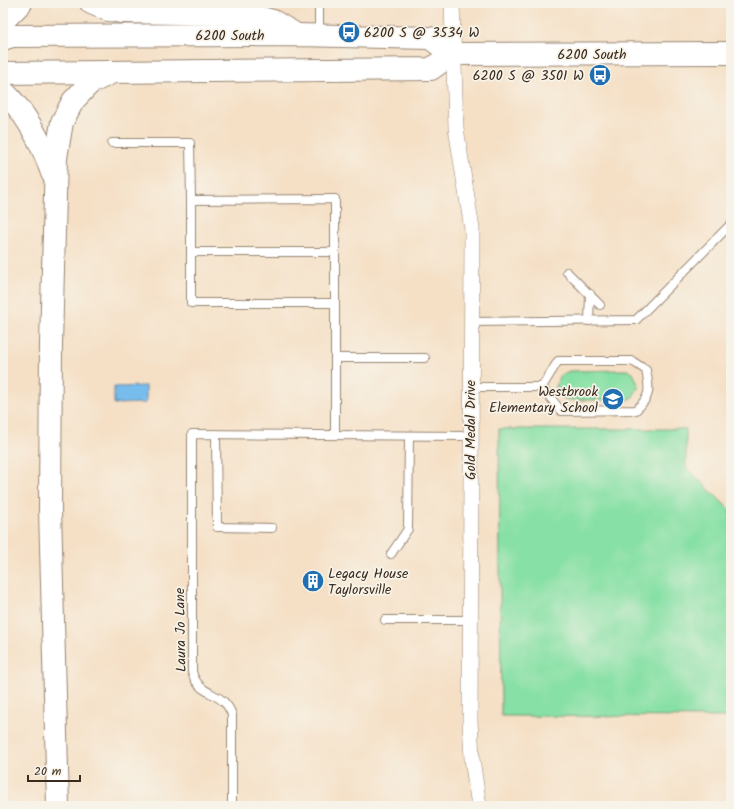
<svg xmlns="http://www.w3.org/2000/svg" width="734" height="809" font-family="Kalam,sans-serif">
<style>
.green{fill:#87e0a5;stroke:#618562}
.water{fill:#76bdee;stroke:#587486}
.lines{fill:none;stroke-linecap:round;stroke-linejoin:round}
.lane-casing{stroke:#988572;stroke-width:10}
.street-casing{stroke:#988572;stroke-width:16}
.secondary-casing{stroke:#988572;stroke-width:24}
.highway-casing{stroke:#988572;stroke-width:24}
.lane{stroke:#fff;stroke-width:8}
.street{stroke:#fff;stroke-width:15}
.secondary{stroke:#fff;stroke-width:22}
.highway{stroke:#fff;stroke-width:22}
.labels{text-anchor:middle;stroke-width:3.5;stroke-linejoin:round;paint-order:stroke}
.poi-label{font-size:14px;fill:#3b2a1e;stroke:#f7f3e8;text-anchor:start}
.street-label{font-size:14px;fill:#3b2a1e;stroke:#f7f3e8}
</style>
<rect width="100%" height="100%" fill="#f7f3e8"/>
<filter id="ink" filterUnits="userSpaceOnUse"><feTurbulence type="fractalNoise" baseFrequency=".025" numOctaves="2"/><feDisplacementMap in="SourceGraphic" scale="8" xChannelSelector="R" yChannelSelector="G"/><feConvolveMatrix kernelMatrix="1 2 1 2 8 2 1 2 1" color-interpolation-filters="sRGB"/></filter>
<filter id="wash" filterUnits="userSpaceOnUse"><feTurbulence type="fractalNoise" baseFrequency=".012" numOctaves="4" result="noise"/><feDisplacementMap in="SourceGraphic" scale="16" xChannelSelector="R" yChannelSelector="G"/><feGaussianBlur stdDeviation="0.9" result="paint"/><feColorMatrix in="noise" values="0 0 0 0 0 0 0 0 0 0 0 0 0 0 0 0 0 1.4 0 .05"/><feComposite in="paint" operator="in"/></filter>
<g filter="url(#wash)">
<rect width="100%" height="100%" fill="#f5e0c6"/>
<g class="green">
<polygon points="627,370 633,373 639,386 632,398 627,400 570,400 563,398 556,387 559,376 569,371"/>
<polygon points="499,429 686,429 686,467 731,511 731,717 501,716"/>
</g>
<polygon class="water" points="146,386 146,403 114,404 114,387"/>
</g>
<g filter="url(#ink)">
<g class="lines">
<g class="lane-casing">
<g id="lane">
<polyline points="319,3 319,34"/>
<polyline points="112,143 190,143 191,200 335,199 335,435"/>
<polyline points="191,200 191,303 335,303"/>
<polyline points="191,252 335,252"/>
<polyline points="567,272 600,305"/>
<polyline points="589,321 590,294"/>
<polyline points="471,322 636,320 731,224"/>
<polyline points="336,358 425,358"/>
<path d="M558 361H632L646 370C650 390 651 396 636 410L561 411 542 387Z"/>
<polyline points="471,387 542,387"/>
<polyline points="216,434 217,527 272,528"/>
<polyline points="391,554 408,529 409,437"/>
<polyline points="385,620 469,620"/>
<path d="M232 806V715C223 689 200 699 192 672V434L470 436"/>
</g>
</g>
<g class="street-casing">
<polyline id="street" points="452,3 456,128 472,229 470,721 472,759 479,806"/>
</g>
<g class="secondary-casing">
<g id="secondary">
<polyline points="3,36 297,35 430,38 452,54"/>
<polyline points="3,73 431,69 452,54 731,53"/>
</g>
</g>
<g class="highway-casing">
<g id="highway">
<polyline points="91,3 108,10 121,12 248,14 273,21 297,35"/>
<polyline points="3,21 21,3"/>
<polyline points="3,39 12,36"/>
<path d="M3 91C26 113 42 143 52 173"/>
<polyline points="58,806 50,509 51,344 56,158 62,122 73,101 90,83 113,72"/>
</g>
</g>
<use href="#lane" class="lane"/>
<use href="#street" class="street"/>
<use href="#secondary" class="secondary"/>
<use href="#highway" class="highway"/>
</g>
</g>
<defs>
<g id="bus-disc" transform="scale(1.15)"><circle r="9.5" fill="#1f6fb2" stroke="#f7f3e8"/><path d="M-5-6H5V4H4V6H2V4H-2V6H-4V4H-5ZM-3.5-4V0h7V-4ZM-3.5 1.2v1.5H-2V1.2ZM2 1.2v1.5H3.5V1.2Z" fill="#fff"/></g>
<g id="school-disc" transform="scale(1.15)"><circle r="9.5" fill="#1f6fb2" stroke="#f7f3e8"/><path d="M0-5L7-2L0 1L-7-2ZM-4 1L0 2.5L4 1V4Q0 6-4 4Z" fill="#fff"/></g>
<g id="building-disc" transform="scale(1.15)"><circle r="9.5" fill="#1f6fb2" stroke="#f7f3e8"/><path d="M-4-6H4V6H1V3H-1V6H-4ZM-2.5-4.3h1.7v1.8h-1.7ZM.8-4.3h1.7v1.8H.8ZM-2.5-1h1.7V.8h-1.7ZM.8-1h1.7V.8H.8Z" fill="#fff"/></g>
</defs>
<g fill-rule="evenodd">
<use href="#bus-disc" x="349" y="32"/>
<use href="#bus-disc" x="600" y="75"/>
<use href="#school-disc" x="613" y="399"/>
<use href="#building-disc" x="313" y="581"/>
</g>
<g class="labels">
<g class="poi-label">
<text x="364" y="37">6200 S @ 3534 W</text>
<text x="584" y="80" text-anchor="end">6200 S @ 3501 W</text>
<text x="598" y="396" text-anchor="end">Westbrook<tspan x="598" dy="16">Elementary School</tspan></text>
<text x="328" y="578">Legacy House<tspan x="328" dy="16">Taylorsville</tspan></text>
</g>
<g class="street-label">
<text x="230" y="40">6200 South</text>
<text x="592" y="59">6200 South</text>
<text transform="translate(470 430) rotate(-90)" y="5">Gold Medal Drive</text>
<text transform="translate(180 630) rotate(-91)" y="5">Laura Jo Lane</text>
</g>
</g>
<rect width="734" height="809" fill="none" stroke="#f7f3e8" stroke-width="16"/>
<path d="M28 775v6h52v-6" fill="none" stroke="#3b2a1e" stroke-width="2"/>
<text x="34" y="775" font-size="12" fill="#3b2a1e" stroke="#f7f3e8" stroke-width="3" paint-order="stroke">20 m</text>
</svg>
